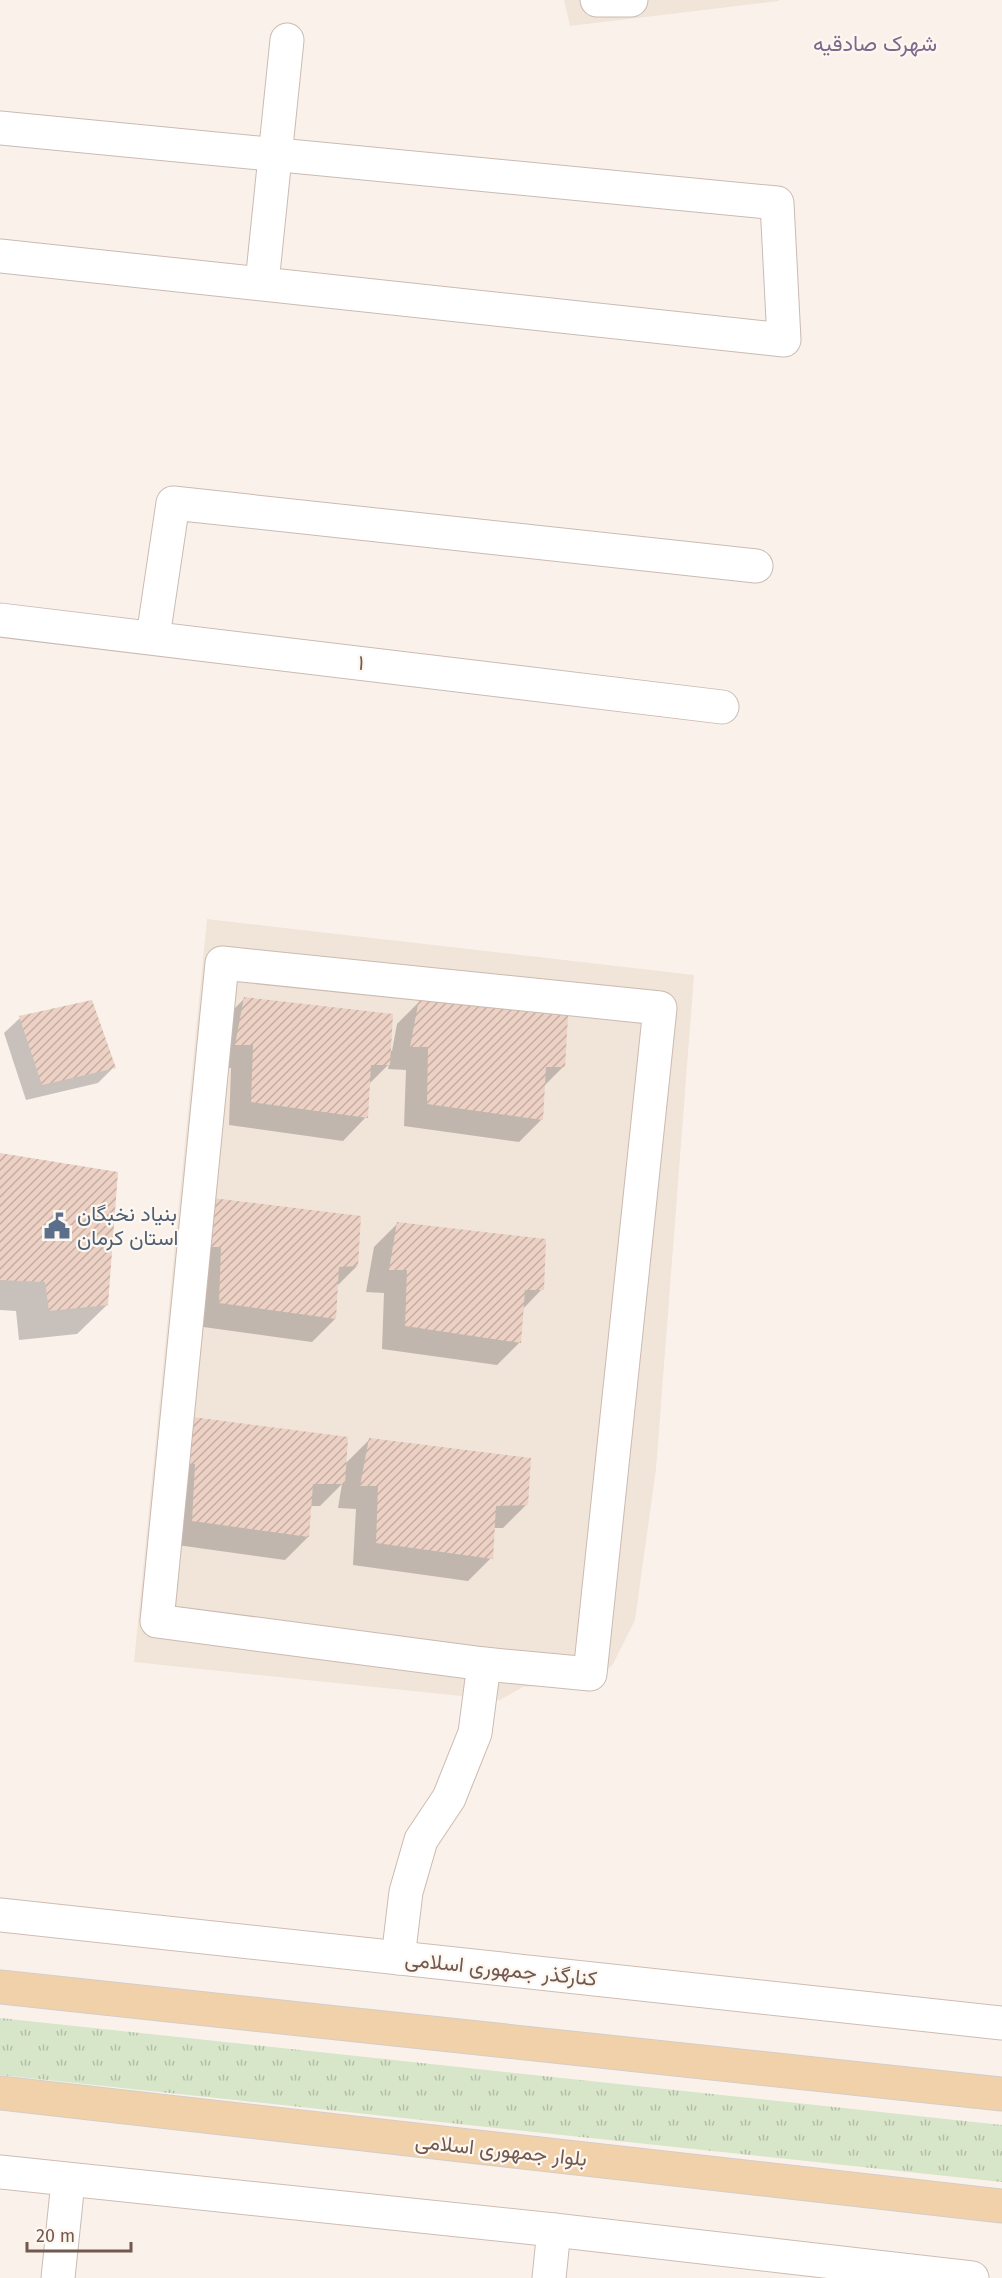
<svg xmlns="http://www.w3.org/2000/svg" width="1002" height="2278" font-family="'Fira Sans',Vazirmatn,sans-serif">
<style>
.residential{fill:#f1e4d9}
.grass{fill:url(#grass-tufts)}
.shadow{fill:#0003}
.building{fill:url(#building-hatch)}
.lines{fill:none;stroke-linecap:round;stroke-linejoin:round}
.street-casing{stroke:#cbbab1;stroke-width:35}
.secondary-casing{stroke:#cfbcb1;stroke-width:35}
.primary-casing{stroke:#d4cdca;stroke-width:35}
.street{stroke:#fff;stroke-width:33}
.secondary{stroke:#fff;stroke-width:33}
.primary{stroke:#f0d1aa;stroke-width:33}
.labels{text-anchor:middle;stroke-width:4.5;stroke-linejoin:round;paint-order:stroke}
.street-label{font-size:21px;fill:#715950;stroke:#fdf7f0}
.service-label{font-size:21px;fill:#4e5e75;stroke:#fdf7f0;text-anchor:start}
.neighbourhood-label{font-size:22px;fill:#7e688d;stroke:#fdf7f0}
</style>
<defs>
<pattern id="grass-tufts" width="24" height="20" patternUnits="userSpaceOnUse" patternTransform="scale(1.5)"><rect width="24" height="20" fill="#d7e6c9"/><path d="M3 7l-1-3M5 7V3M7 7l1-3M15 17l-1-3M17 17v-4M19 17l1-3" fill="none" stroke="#b3bda6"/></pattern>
<pattern id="building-hatch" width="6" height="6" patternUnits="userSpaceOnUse" patternTransform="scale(1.5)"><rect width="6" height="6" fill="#ecd1c4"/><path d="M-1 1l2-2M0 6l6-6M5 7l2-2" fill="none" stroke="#c4ada2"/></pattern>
</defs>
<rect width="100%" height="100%" fill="#faf2ea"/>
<g class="residential">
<polygon points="564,0 779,0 779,1 570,26"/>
<polygon points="207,919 694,975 656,1469 635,1620 613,1664 599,1679 580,1684 523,1687 500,1700 134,1662"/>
</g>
<polygon class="grass" points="0,2018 1002,2125 1002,2182 0,2075"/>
<g class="shadow">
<polygon points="244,999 392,1051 397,1024 420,1001 564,1066 544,1086 542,1119 519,1142 404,1126 406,1070 388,1069 389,1064 368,1085 366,1117 343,1141 229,1125 231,1068 213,1068 221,1022"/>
<polygon points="20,1018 114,1067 98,1083 26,1100 4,1033"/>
<polygon points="0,1154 107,1305 77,1334 19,1340 16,1311 0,1310"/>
<polygon points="189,1223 357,1266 337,1286 335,1319 312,1342 196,1326"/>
<polygon points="398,1223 542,1289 522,1310 520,1342 497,1365 382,1349 384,1293 366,1292 374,1247"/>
<polygon points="369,1440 527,1504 503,1528 493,1528 491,1558 468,1581 353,1565 356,1509 338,1508 342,1484 320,1506 310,1506 308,1537 285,1560 170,1544 162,1441 345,1464"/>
</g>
<g class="building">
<polygon points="244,997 393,1014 390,1065 371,1065 368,1118 251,1102 253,1045 235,1045"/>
<polygon points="419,999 568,1016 565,1067 546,1067 543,1120 427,1104 428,1047 410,1047"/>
<polygon points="92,1000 116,1068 42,1085 19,1016"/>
<polygon points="0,1153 118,1172 108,1305 49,1311 45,1282 0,1280"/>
<polygon points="212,1198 361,1216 358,1266 339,1267 336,1319 219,1303 221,1247 203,1247"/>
<polygon points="397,1222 546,1239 544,1290 525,1290 521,1343 405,1326 407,1270 389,1270"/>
<polygon points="185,1416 348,1437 345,1484 313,1484 309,1537 192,1521 195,1464 177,1464"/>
<polygon points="369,1438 531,1458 528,1505 496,1506 493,1559 376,1543 378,1486 360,1486"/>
</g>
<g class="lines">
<g class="street-casing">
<g id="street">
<polyline points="597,0 631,0"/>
<polyline points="0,128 777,203 784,340 0,256"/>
<polyline points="262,283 287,40"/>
<polyline points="0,620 722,707"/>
<polyline points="153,637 173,503 756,566"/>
<polygon points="222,963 660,1008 590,1674 484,1664 157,1621"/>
<polyline points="398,1958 406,1892 421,1840 449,1798 475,1733 484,1664"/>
<polyline points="58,2278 68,2182"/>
<polyline points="549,2278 554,2230"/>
</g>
</g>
<g class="secondary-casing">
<g id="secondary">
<polyline points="0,1915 1002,2023"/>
<polyline points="0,2172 554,2230 972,2278"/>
</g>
</g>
<g class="primary-casing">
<g id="primary">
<polyline points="0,1987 1002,2094"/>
<polyline points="0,2093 1002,2206"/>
</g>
</g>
<use href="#street" class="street"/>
<use href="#secondary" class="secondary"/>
<use href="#primary" class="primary"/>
</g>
<defs>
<g id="civic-bare" transform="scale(2.07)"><path d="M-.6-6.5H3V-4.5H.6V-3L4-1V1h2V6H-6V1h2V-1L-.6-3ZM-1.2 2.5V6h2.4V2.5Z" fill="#5c6f8a" stroke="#fdf7f0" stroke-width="2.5" paint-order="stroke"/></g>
</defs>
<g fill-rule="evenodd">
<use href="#civic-bare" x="57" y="1226"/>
</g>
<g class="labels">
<g class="street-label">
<text transform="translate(361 663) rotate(7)" y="7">۱</text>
<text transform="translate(501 1969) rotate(6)" y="7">کنارگذر جمهوری اسلامی</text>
<text transform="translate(501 2150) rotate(6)" y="7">بلوار جمهوری اسلامی</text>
</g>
<g class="service-label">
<text x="77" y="1221">بنیاد نخبگان<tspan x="77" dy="24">استان کرمان</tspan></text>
</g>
<g class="neighbourhood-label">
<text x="875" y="51">شهرک صادقیه</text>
</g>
</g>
<path d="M27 2242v9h104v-9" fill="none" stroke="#715950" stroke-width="3"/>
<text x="36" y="2242" font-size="18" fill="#715950" stroke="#fdf7f0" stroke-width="4.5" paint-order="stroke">20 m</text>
</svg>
